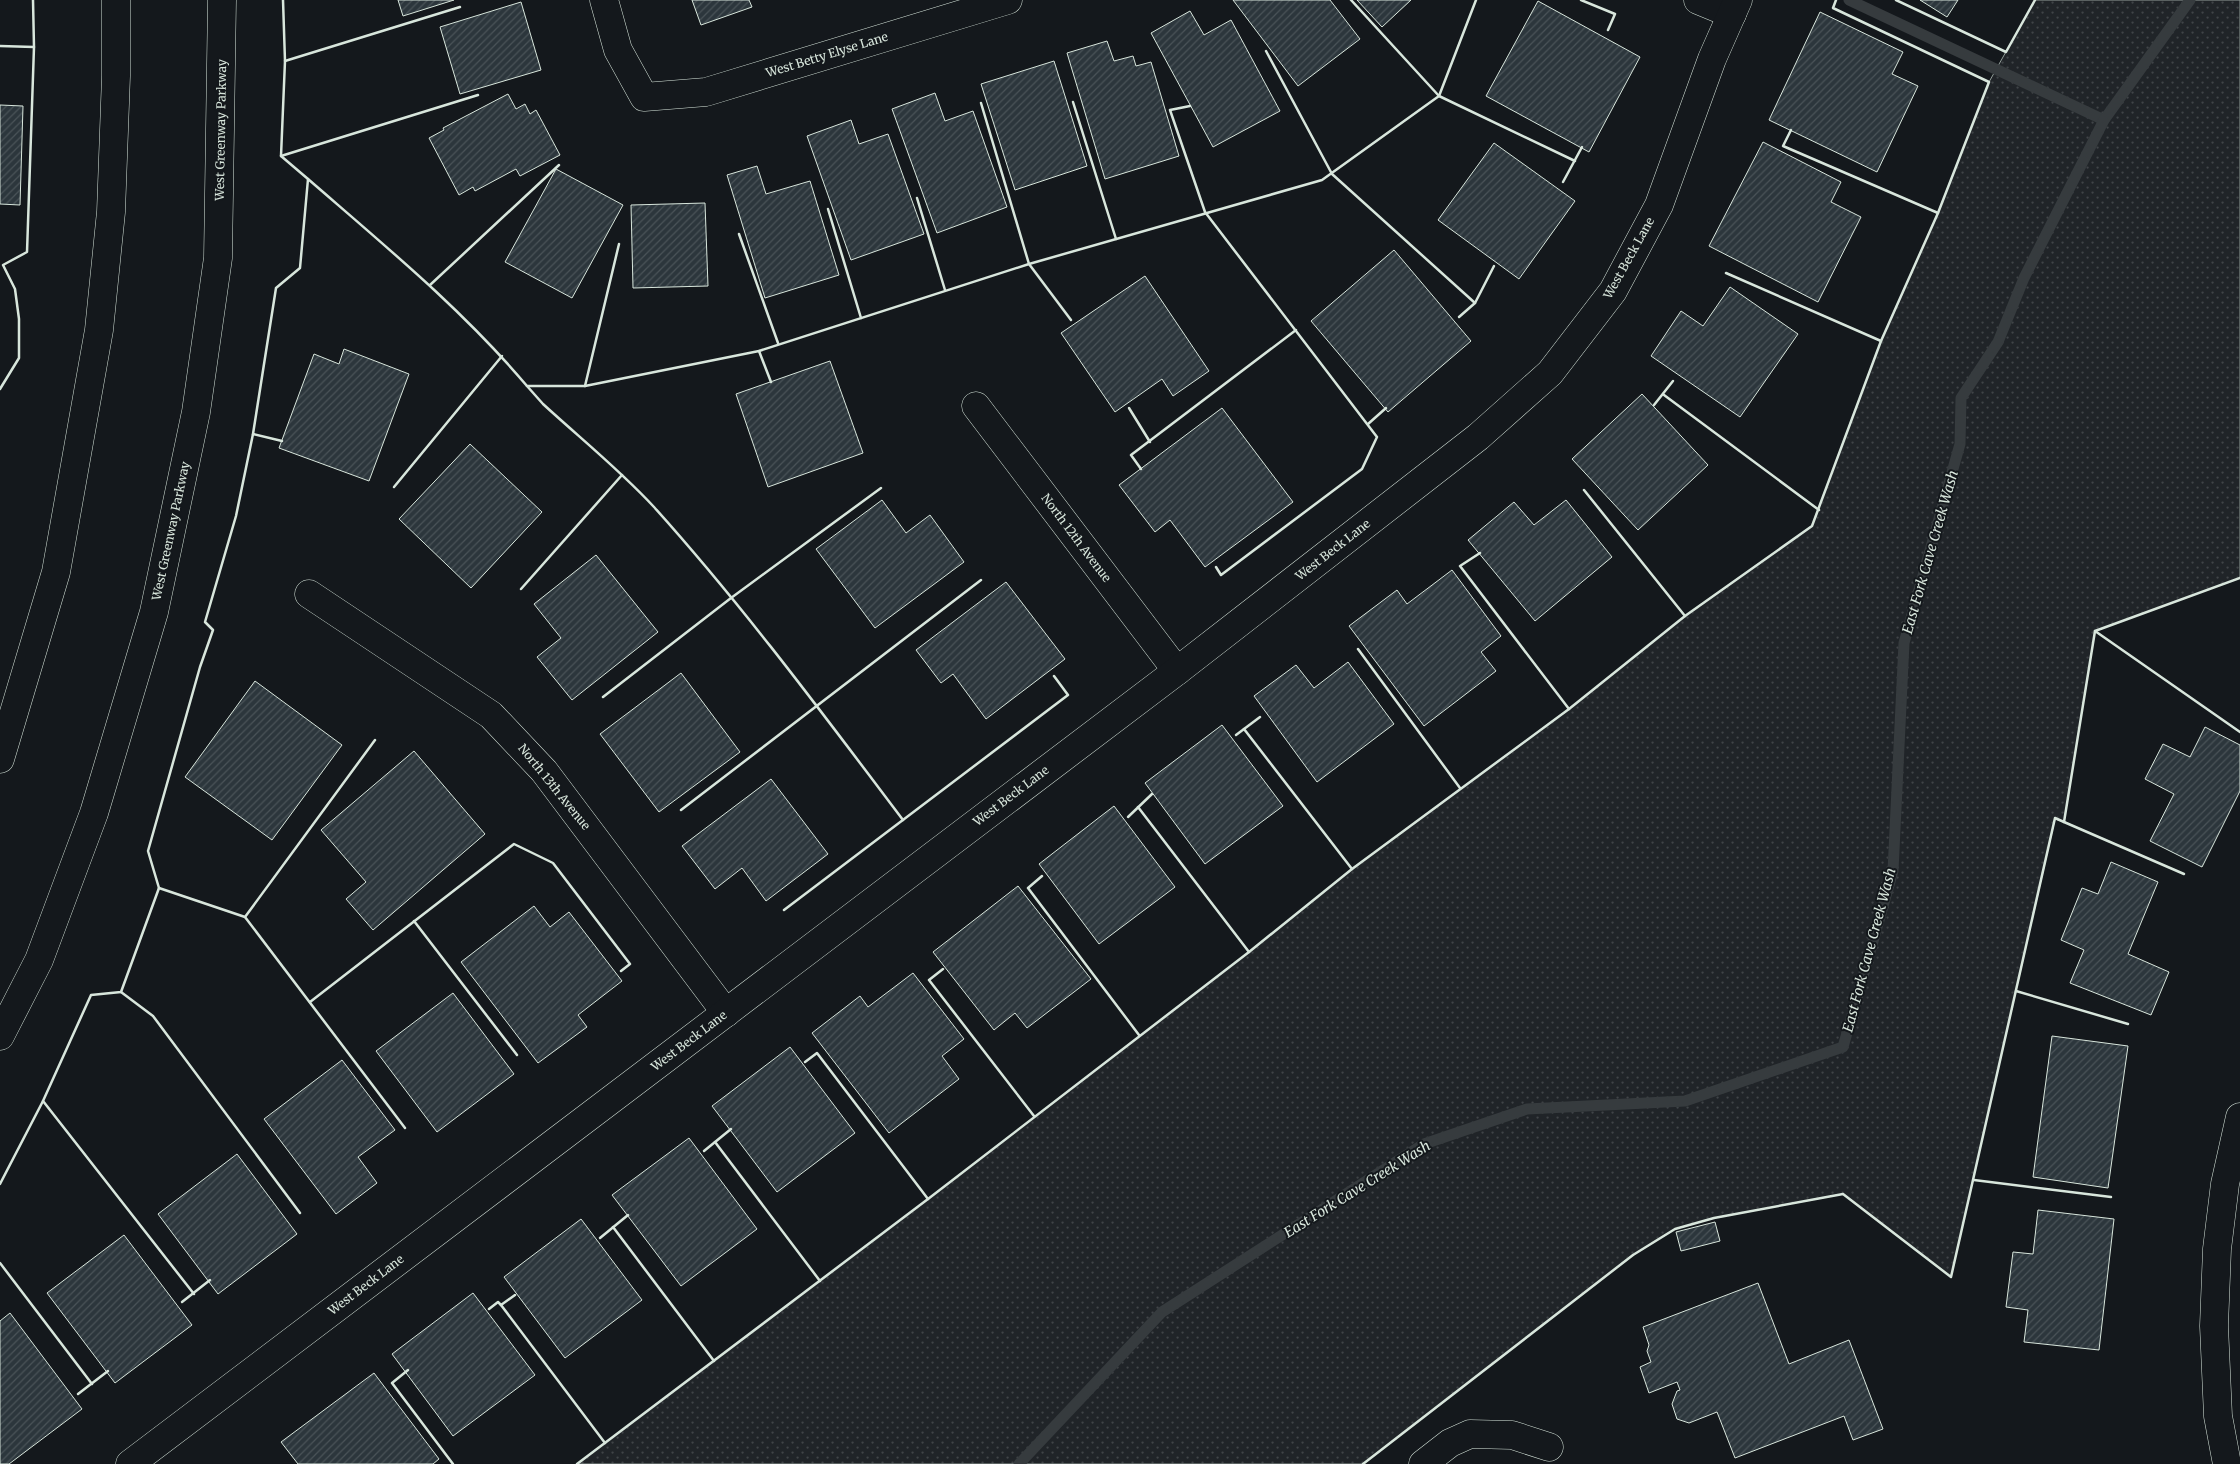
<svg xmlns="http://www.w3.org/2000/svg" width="2240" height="1464" font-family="Merriweather,serif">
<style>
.grass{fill:url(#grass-dots);stroke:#939e99}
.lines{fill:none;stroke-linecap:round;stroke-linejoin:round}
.stream{stroke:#363b3e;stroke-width:11}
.building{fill:url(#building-hatch);stroke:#d8e6dc}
.minor-casing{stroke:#d8e6dc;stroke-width:29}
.major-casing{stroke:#d8e6dc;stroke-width:29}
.minor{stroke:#14181c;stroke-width:28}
.major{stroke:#14181c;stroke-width:28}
.wall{stroke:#d8e6dc;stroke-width:2.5}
.labels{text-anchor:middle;stroke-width:4;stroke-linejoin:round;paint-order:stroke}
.street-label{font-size:12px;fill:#d8e6dc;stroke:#14181c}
.water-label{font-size:14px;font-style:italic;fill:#d8e6dc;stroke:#14181c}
</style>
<defs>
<pattern id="grass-dots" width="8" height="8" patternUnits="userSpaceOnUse" patternTransform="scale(1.25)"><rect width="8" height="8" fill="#202428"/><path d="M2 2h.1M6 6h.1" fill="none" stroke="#404447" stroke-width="1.8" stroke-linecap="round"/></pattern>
<pattern id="building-hatch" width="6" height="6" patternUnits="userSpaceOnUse" patternTransform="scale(1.25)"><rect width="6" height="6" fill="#2c363c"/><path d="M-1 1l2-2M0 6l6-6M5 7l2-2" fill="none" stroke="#4a5358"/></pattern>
</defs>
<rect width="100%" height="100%" fill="#14181c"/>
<polygon class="grass" points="2035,0 2240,0 2240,578 2095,631 2064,822 2055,819 1951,1277 1843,1194 1714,1218 1675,1229 1633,1255 1363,1464 577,1464 928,1199 1249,952 1352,869 1569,709 1685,616 1812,526 1881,341 1938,213 1989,82"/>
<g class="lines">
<g class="stream">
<polyline points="1849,0 2104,120"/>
<polyline points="1019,1464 1162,1312 1424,1144 1527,1109 1685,1101 1843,1047 1893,871 1904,643 1960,444 1961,398 1998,342 2024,278 2104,120 2190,0"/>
</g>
</g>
<g class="building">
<polygon points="398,0 454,0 403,16"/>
<polygon points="692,0 749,0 752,7 701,25"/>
<polygon points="1233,0 1330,0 1360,39 1298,86"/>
<polygon points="1357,0 1411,0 1382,27"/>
<polygon points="1920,0 1958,0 1947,17"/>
<polygon points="1538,1 1640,57 1589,152 1486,96"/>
<polygon points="521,2 541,70 460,94 440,27"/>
<polygon points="1190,11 1204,35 1231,20 1280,111 1213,147 1151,33"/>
<polygon points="1820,12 1903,52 1892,74 1918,86 1877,172 1769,120"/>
<polygon points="1107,41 1114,61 1133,56 1136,66 1151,62 1179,156 1105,179 1067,53"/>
<polygon points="1054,61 1087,166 1015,190 981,84"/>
<polygon points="935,93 945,121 973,111 1007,207 937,233 892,109"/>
<polygon points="508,94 516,109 525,104 530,114 536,110 560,155 520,176 516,169 475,191 473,187 459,195 429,138 444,130 443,128"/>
<polygon points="0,105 23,106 20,205 0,204"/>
<polygon points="851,120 859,144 888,134 924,234 851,260 807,136"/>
<polygon points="1763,142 1841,182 1831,202 1861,217 1818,302 1709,246"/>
<polygon points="1494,143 1575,201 1519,279 1438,220"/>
<polygon points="757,166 766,194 810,181 839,275 765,298 727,175"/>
<polygon points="556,169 623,205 572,298 505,262"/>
<polygon points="705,203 708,286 633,288 631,205"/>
<polygon points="1394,250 1471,341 1388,412 1311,321"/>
<polygon points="1145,276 1209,371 1173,396 1162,379 1115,412 1061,333"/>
<polygon points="1730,287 1798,334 1740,417 1651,356 1681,311 1703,326"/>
<polygon points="344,349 409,374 369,481 279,448 314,354 339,364"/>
<polygon points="830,361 863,453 768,487 736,394"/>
<polygon points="1642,394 1708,465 1638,530 1572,459"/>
<polygon points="1222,408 1293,502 1205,567 1170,520 1155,532 1119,485"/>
<polygon points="470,444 542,512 471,588 399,519"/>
<polygon points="882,500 906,533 930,515 964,562 875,628 816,549"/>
<polygon points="1566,500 1612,557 1535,621 1468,540 1514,502 1534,525"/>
<polygon points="596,555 658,632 572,700 537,657 561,638 534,604"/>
<polygon points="1452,570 1501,636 1481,652 1496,671 1424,726 1349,626 1397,590 1407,604"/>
<polygon points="1006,582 1065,659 986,719 953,674 941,683 916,650"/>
<polygon points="1348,662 1394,724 1317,782 1254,696 1296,665 1314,688"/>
<polygon points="681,673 740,752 659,812 600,734"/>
<polygon points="255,681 342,745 272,840 185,777"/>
<polygon points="1222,725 1283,806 1205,864 1145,783"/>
<polygon points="2205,727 2240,745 2240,791 2202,867 2150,841 2174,794 2145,779 2163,744 2190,757"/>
<polygon points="414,751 485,834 373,930 346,899 366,882 321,830"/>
<polygon points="771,779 828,854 766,901 742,868 715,889 682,846"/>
<polygon points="1114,806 1175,887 1099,944 1039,864"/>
<polygon points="2111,862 2158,882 2128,954 2169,972 2151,1015 2070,983 2084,950 2061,940 2082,888 2098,894"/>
<polygon points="1018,886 1091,979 1027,1028 1015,1013 994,1030 933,952"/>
<polygon points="534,906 550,927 569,912 622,981 578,1015 587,1027 538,1063 461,962"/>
<polygon points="913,973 964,1039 942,1056 959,1079 889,1133 812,1033 860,996 868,1007"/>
<polygon points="453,993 514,1074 437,1132 376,1051"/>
<polygon points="2052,1036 2128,1046 2108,1188 2033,1177"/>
<polygon points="790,1047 855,1133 777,1192 712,1106"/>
<polygon points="342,1060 395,1130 358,1157 377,1183 336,1214 264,1119"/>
<polygon points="689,1138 757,1229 681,1286 612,1195"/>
<polygon points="237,1154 297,1234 218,1294 158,1214"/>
<polygon points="2038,1210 2114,1219 2099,1350 2024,1342 2028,1310 2006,1307 2013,1252 2033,1254"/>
<polygon points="581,1219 642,1300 565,1358 504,1277"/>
<polygon points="1715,1222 1720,1241 1681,1251 1676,1232"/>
<polygon points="124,1235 192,1325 115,1383 47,1293"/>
<polygon points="1758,1283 1789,1364 1849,1340 1883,1429 1853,1440 1844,1416 1735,1458 1717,1412 1689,1423 1677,1419 1672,1404 1677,1391 1680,1390 1677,1382 1649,1393 1640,1367 1651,1362 1647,1351 1649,1345 1643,1327"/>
<polygon points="473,1293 535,1375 453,1436 392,1354"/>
<polygon points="10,1313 82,1409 9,1464 0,1464 0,1321"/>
<polygon points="374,1373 439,1459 433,1464 298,1464 281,1442"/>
</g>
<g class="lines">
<g class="minor-casing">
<g id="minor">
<polyline points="604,0 618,50 644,97 706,92 1008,0"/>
<polyline points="1698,0 1732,14"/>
<polyline points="976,406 1177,671"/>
<polyline points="309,594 491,715 544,771 726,1013"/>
<polyline points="130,1464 1177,671 1478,437 1550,373 1613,291 1659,205 1712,59 1738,0"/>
<polyline points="1423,1464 1450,1443 1470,1434 1512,1435 1549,1447"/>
<polyline points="2227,1464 2218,1416 2214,1326 2217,1249 2225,1184 2240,1117"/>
</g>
</g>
<g class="major-casing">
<g id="major">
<polyline points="0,759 56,572 99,330 111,212 116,76 116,0"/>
<polyline points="0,1036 39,960 94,813 154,612 196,412 218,258 222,0"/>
</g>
</g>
<use href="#minor" class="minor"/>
<use href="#major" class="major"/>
<g class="wall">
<polyline points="1351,0 1439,96 1575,161"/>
<polyline points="1581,0 1615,14 1608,30"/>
<polyline points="1896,0 2006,52 2035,0"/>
<polyline points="0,46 34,47"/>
<polyline points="1266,51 1332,174 1475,303"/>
<polyline points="285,61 460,7"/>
<polyline points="1073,102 1116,239"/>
<polyline points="981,103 1029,264 1071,320"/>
<polyline points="1190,106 1170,110 1205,212 1377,437 1362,469 1221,575 1216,567"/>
<polyline points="1791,130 1783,146 1938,213"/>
<polyline points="281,156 478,95"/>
<path d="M308 179C384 245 462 309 527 386H585L759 351 1029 264 1322 180 1439 96 1476 0"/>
<polyline points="1563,182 1582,147"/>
<polyline points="917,198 945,290"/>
<polyline points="828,209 861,318"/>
<polyline points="739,234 778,343"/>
<polyline points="1726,273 1881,341"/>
<polyline points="430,285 559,165"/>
<polyline points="1459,317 1475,303 1494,266"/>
<polyline points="759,351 771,382"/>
<path d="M527 386 543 404C580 438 620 470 654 507 743 606 823 714 903 820"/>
<polyline points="585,386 619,244"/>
<polyline points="0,389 19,358 19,319 15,289 3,265 27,252 34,47 33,0"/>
<polyline points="1664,395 1819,510"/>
<polyline points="1654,405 1673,381"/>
<polyline points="1129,408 1150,442"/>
<polyline points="1368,424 1386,408"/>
<polyline points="253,434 282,441"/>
<polyline points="1141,469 1131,455 1296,330"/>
<polyline points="394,487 502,356"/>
<polyline points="1584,490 1685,616"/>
<polyline points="1480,553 1460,566 1569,709"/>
<polyline points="521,589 622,475"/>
<polyline points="2095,631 2240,732"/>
<polyline points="1358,649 1460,788"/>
<polyline points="603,697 731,598 881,488"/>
<polyline points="1244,729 1352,869"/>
<polyline points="1236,735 1260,717"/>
<polyline points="1138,807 1249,952"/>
<polyline points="681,810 981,580"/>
<polyline points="1128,817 1152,794"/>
<polyline points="2064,822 2184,874"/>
<polyline points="1042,876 1028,888 1139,1035"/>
<polyline points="159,888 245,917 405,1128"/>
<polyline points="784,910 1068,695 1054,676"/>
<polyline points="245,917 375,740"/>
<polyline points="414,921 517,1055"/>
<polyline points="943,969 929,980 1034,1116"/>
<polyline points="2016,991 2128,1024"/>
<polyline points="121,992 153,1016 300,1213"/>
<polyline points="310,1002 514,844 553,863 630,964 621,971"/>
<polyline points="805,1062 817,1053 928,1199"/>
<polyline points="43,1101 194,1294"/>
<polyline points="715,1142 820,1281"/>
<polyline points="704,1151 731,1129"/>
<polyline points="1974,1180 2111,1197"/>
<polyline points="0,1184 43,1101 91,995 121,992 159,888 148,851 200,667 213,630 205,622 236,516 253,434 276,288 300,268 308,179 281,156 285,61 283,0"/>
<polyline points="613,1227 714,1361"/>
<polyline points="600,1238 628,1215"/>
<polyline points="0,1263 92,1384"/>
<polyline points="182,1302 210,1280"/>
<polyline points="501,1305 605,1443"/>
<polyline points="489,1309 498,1302 501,1305 515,1295"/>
<polyline points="408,1370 392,1383 453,1464"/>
<polyline points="78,1394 108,1371"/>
<polyline points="577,1464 928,1199 1249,952 1352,869 1569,709 1685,616 1812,526 1881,341 1938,213 1989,82 1833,8 1836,0"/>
<polyline points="1363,1464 1633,1255 1675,1229 1714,1218 1843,1194 1951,1277 2055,818 2064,822 2095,631 2240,578"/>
</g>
</g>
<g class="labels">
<g class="street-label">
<text transform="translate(827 55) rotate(-17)" y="4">West Betty Elyse Lane</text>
<text transform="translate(221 130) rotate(-89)" y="4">West Greenway Parkway</text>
<text transform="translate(1629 258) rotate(-61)" y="4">West Beck Lane</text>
<text transform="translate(171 531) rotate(-78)" y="4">West Greenway Parkway</text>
<text transform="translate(1076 538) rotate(53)" y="4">North 12th Avenue</text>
<text transform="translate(1333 550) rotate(-38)" y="4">West Beck Lane</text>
<text transform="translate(554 787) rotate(51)" y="4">North 13th Avenue</text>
<text transform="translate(1011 796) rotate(-37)" y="4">West Beck Lane</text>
<text transform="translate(689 1041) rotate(-37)" y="4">West Beck Lane</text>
<text transform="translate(366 1285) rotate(-37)" y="4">West Beck Lane</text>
</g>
<g class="water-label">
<text transform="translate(1930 552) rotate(-74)" y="5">East Fork Cave Creek Wash</text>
<text transform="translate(1869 950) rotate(-75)" y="5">East Fork Cave Creek Wash</text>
<text transform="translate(1357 1189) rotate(-32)" y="5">East Fork Cave Creek Wash</text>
</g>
</g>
</svg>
